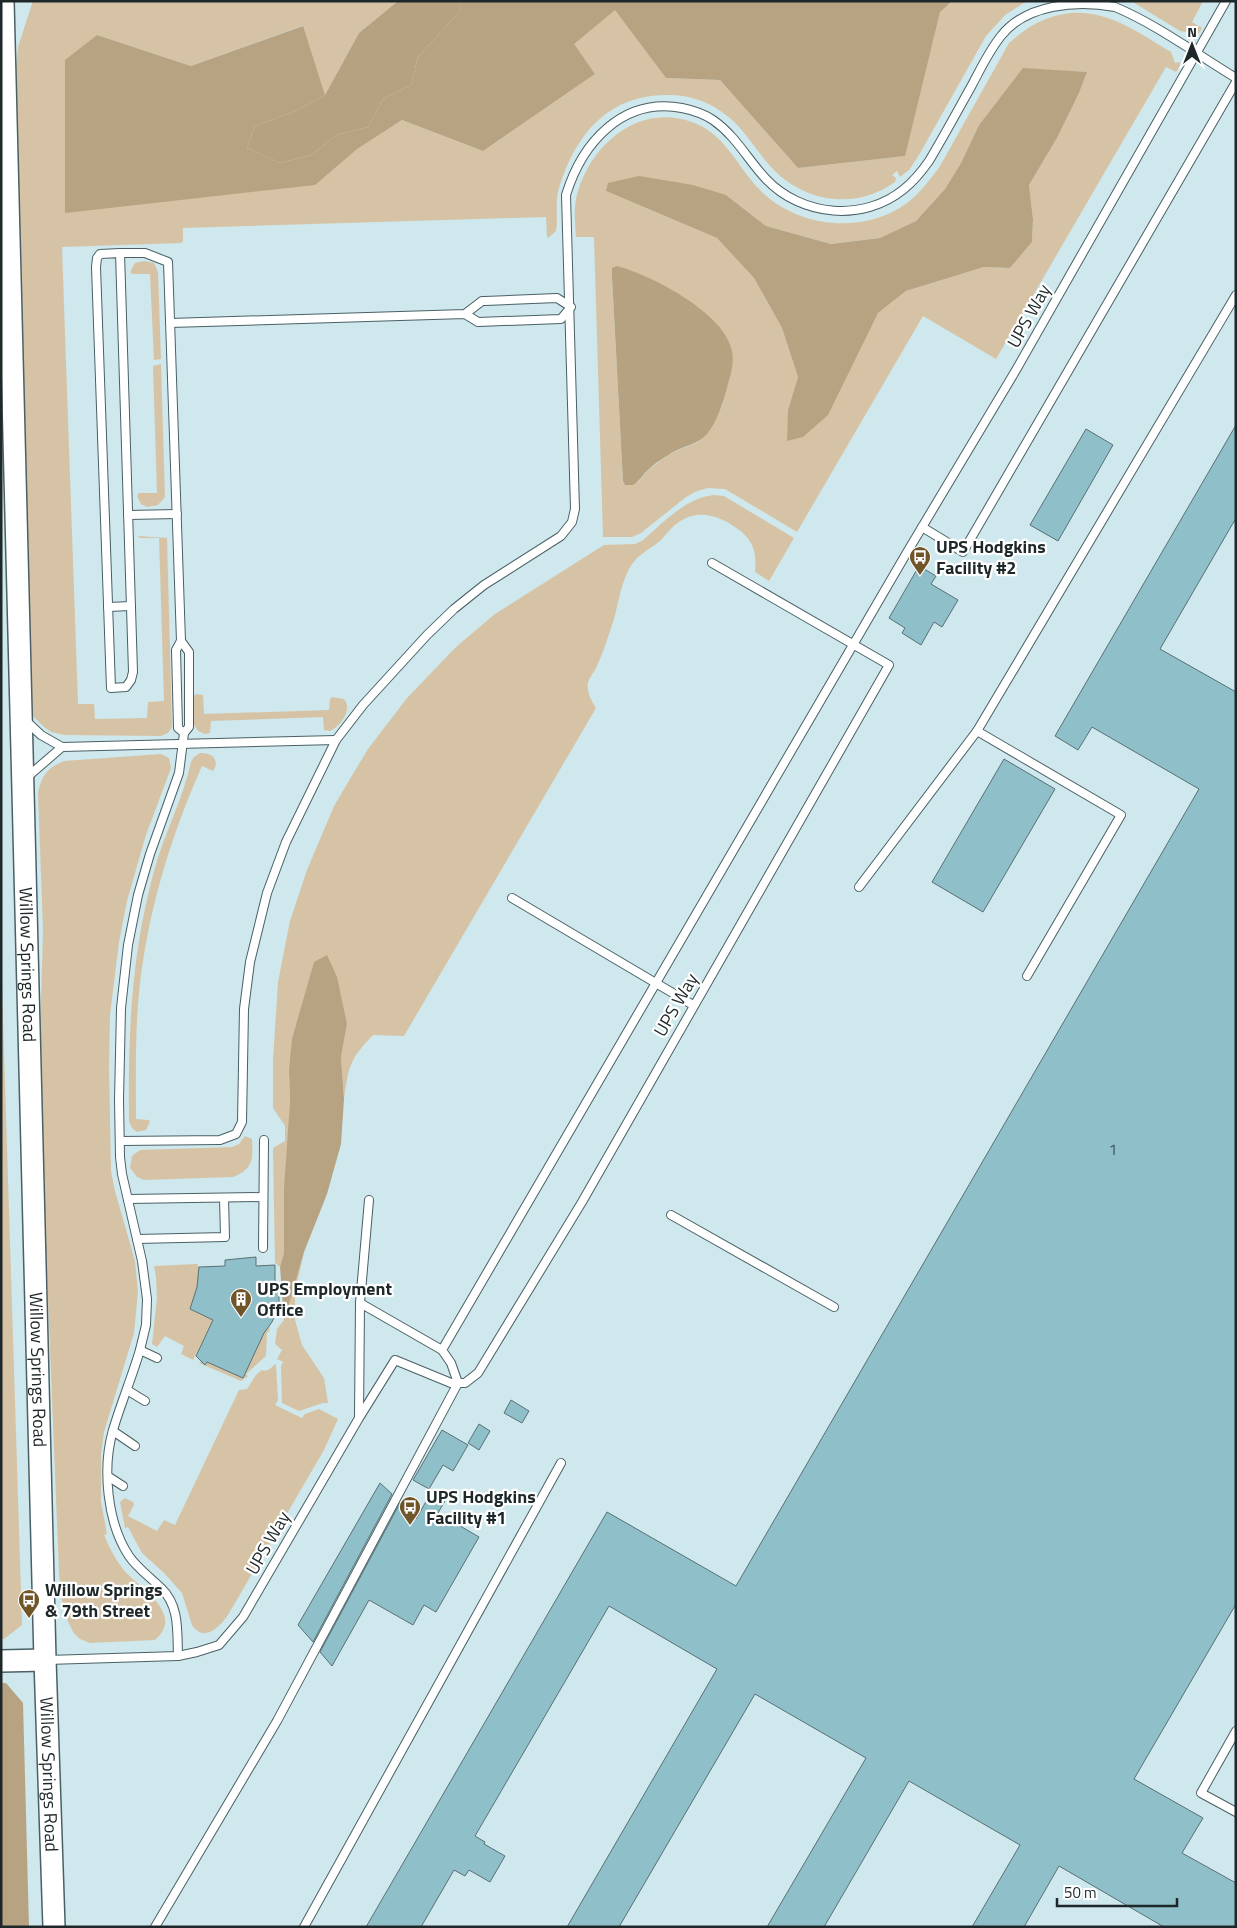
<svg xmlns="http://www.w3.org/2000/svg" width="1237" height="1928" font-family="'Titillium Web',sans-serif">
<style>
.green{fill:#d6c3a5;fill-rule:evenodd}
.forest{fill:#b7a281}
.water{fill:#b6a180}
.building{fill:#8fbfc8;stroke:#597074}
.lines{fill:none;stroke-linecap:round;stroke-linejoin:round}
.lane-casing{stroke:#4a6065;stroke-width:10}
.secondary-casing{stroke:#4a6065;stroke-width:24}
.lane{stroke:#fff;stroke-width:8}
.secondary{stroke:#fff;stroke-width:21}
.labels{text-anchor:middle;stroke-width:4.5;stroke-linejoin:round;paint-order:stroke}
.number-label{font-size:15px;fill:#3a4d51}
.street-label{font-size:18px;fill:#1e2729;stroke:#fff}
.poi-label{font-size:18px;font-weight:bold;fill:#1e2729;stroke:#fff;text-anchor:start}
</style>
<rect width="100%" height="100%" fill="#cee8ed"/>
<g class="green">
<path d="M33 1H398L359 33 325 95 302 26 191 66 97 35 65 213 356 149 402 120 483 151 595 74 573 44 615 9 666 78 720 80 798 168 904 156 940 11 952 1H1027L1005 15 986 36 919 155 909 170 900 177 897 171 892 175 896 178 895 182C856 210 805 203 772 168 755 150 744 127 722 112 706 100 685 94 665 95 612 96 581 128 563 176 560 184 557 193 557 201 556 211 558 222 556 231L548 238 547 237 546 217 183 228V241L181 243 62 247 78 704H94L95 719 147 718 148 702 164 701 159 538H140L138 536 167 538 172 727 168 733 161 736 64 735 51 732 44 727 34 717 29 706 31 673 29 583 23 483 14 89 18 47Z"/>
<polygon points="1131,1 1203,1 1192,22 1202,28 1199,33 1195,35 1195,30 1186,32 1180,31"/>
<path d="M1071 13C1111 11 1138 33 1171 52L1175 63 1180 62V66L1176 72 1166 67 996 359 923 316 797 532 725 489 708 488 697 491 686 497 641 533 632 537H603L594 237H576C575 222 573 206 578 191 594 139 646 99 701 126 727 139 740 170 760 190 797 228 864 235 907 203 920 193 930 180 940 166L1009 43C1028 26 1045 16 1071 13ZM1059 71 1087 72 1079 93 1057 138 1029 185 1033 219 1032 242 1010 268 984 267 906 291 878 313 862 343 788 441V410L798 377 782 328 754 278 717 238 606 191 726 195 766 226 831 244 880 238 916 221 945 189 961 163 979 125 1000 98ZM612 277 727 338 732 351V368L722 406 708 432 698 442 671 453 649 469 638 482 625 485 623 481Z"/>
<polygon points="144,261 154,263 158,272 161,359 154,360 150,274 132,274 130,272 135,263"/>
<polygon points="161,364 165,497 158,505 147,507 141,504 137,496 139,493 157,493 153,366"/>
<path d="M714 495 724 496 794 538 769 581 755 572C757 551 753 539 735 527 718 515 697 509 679 522 671 527 666 535 660 541 649 550 636 555 629 569 619 588 618 610 610 631 606 643 602 655 597 666 594 672 589 678 588 683 586 691 592 702 596 708L404 1036 373 1035C349 1060 349 1066 344 1099L341 1057 347 1024 314 962 289 1070 290 1102 284 1253 280 1267 275 1263 273 1148 285 1141V1126L273 1108V1061L278 982 290 921 307 870 334 806 350 779 368 749 407 698 456 647 495 614 604 545 635 544 642 541C663 523 685 498 714 495Z"/>
<path d="M196 694 203 695 204 714 329 710 330 699 332 697 344 699C353 709 341 726 330 731L324 730 323 717 211 721 210 733 205 734 198 731 194 725V696Z"/>
<path d="M200 753C211 752 221 760 213 771L202 766C170 838 147 914 139 993 135 1035 136 1078 136 1119L148 1120 150 1121 146 1130 137 1132 132 1128 129 1121C128 1033 131 956 154 871 164 834 183 799 191 762L194 757Z"/>
<path d="M161 754 169 758 171 768 146 835 127 901 119 942 110 1015 109 1067 111 1171 115 1191 135 1261 138 1292 134 1333 104 1432 101 1454V1502L107 1534 104 1535C109 1547 115 1559 123 1569 138 1588 186 1613 155 1640L90 1643 80 1639 73 1632 66 1617 61 1596 59 1573 39 1073 43 930 38 793C41 776 48 767 64 761Z"/>
<polygon points="1,956 22,1625 4,1639 1,1639"/>
<path d="M245 1136 252 1139C253 1158 254 1169 233 1177L144 1180 137 1177 130 1168 132 1156 140 1150 232 1147 239 1144Z"/>
<polygon points="304,1252 295,1292 295,1320 302,1345 324,1378 328,1403 323,1403 299,1411 282,1403 281,1366 283,1362 277,1359 282,1350 275,1344 277,1329 284,1320"/>
<polygon points="197,1264 199,1267 197,1287 190,1309 213,1320 193,1360 181,1354 184,1346 165,1336 157,1347 152,1344 157,1298 156,1277 154,1266"/>
<polygon points="270,1326 269,1332 267,1332 266,1356 246,1374 248,1376 241,1381 199,1363 201,1361 205,1365 207,1362 243,1377 264,1333"/>
<path d="M275 1364 276 1365 278 1400 275 1405 302 1418 305 1414 319 1409 338 1419 324 1450 228 1615C220 1627 204 1643 192 1625L182 1593 164 1573 142 1553 128 1527 125 1528 120 1502 125 1498 133 1502 134 1505 128 1516 157 1531 164 1520 175 1525 239 1390 247 1389 256 1375 262 1370C268 1372 271 1368 275 1364Z"/>
</g>
<g class="forest">
<polygon points="459,1 952,1 940,12 905,156 798,168 720,80 666,78 615,10 574,44 595,74 483,151 402,120 357,149 315,185 65,213 65,60 97,35 191,66 303,26 325,95 296,111 255,126 247,148 280,163 311,155 337,135 368,127 383,99 411,85 418,57 461,10"/>
<polygon points="1023,68 1087,72 1079,93 1057,138 1029,185 1033,219 1032,242 1010,268 984,267 906,291 878,313 828,415 803,437 787,441 788,410 798,377 782,328 754,278 717,238 606,191 608,183 639,176 693,185 726,195 766,226 831,244 880,238 916,221 945,189 961,163 979,125"/>
<polygon points="327,955 337,977 347,1024 341,1057 344,1099 341,1144 327,1194 304,1252 284,1321 280,1267 284,1253 284,1189 290,1102 289,1070 292,1039 314,962"/>
<polygon points="1,1683 6,1683 23,1703 29,1927 1,1927"/>
</g>
<g class="water">
<polygon points="398,1 459,1 461,10 418,57 411,85 383,99 368,127 337,135 311,155 280,163 247,148 255,126 296,111 325,95 359,33"/>
<path d="M617 266C651 275 725 313 732 351 735 365 729 379 726 392 722 406 716 423 707 434 697 445 683 446 671 453 664 458 655 463 649 469 643 474 640 481 633 485H625L623 481 612 277V268Z"/>
</g>
<g class="building">
<polygon points="1236,425 1236,518 1160,649 1236,692 1236,1604 1134,1779 1203,1818 1182,1853 1236,1883 1236,1927 1164,1927 1059,1866 1024,1927 972,1927 1020,1845 909,1781 824,1927 767,1927 866,1758 755,1694 619,1927 567,1927 717,1669 609,1606 475,1836 485,1842 484,1844 505,1856 490,1882 469,1870 465,1876 454,1870 421,1927 366,1927 607,1512 736,1586 1199,789 1092,727 1078,750 1055,736"/>
<polygon points="1086,429 1113,445 1058,541 1030,525"/>
<polygon points="919,566 936,576 931,584 958,600 942,627 934,622 921,645 902,633 905,628 889,618"/>
<polygon points="1004,759 1055,789 983,912 932,882"/>
<polygon points="256,1257 256,1266 275,1265 275,1280 279,1292 279,1304 272,1322 264,1333 243,1378 207,1362 205,1365 196,1356 213,1320 190,1309 197,1287 199,1267 225,1266 225,1260"/>
<polygon points="511,1400 529,1411 522,1423 504,1413"/>
<polygon points="479,1424 490,1431 479,1450 468,1443"/>
<polygon points="442,1430 468,1445 453,1471 443,1465 429,1489 413,1480"/>
<polygon points="380,1483 392,1494 313,1642 298,1625"/>
<polygon points="432,1491 446,1499 438,1513 479,1537 436,1612 424,1605 413,1625 369,1600 332,1666 320,1652 400,1503 416,1519"/>
</g>
<g class="lines">
<g class="lane-casing">
<g id="lane">
<polyline points="120,253 100,254 97,258 96,267 111,688 126,687 131,680 133,672 120,253 145,253 168,262 181,641 176,650 178,728 184,733"/>
<polyline points="170,323 465,314 478,322 561,319 571,307 557,298 485,301 482,301 465,314"/>
<polyline points="128,515 177,514"/>
<polyline points="922,527 963,552 1236,82"/>
<polyline points="108,607 131,606"/>
<polyline points="24,719 41,735 62,747 336,740"/>
<polyline points="977,731 1121,815 1027,976"/>
<polyline points="25,779 62,747"/>
<polyline points="859,887 977,731 1236,295"/>
<polyline points="512,898 693,1005"/>
<path d="M120 1141 220 1140 236 1134 242 1122 244 1009 250 962 267 893 286 842 336 740 363 705 427 635 454 609 484 585 561 536 572 522 575 509 566 195C582 143 622 97 682 108 692 110 704 114 713 120 736 136 748 160 766 179 802 217 864 222 904 189 914 181 922 171 929 161 944 136 958 110 972 85 981 68 989 51 1001 36 1026 4 1077 0 1115 7 1156 24 1198 55 1236 78"/>
<polyline points="128,1199 263,1197"/>
<polyline points="671,1215 834,1307"/>
<polyline points="137,1239 225,1237 224,1198"/>
<polyline points="263,1248 264,1140"/>
<polyline points="360,1303 369,1200"/>
<polyline points="140,1350 146,1325 147,1299 142,1261 122,1174 120,1157 119,1100 121,1008 128,945 138,895 150,854 179,773 184,733 189,727 189,652 181,641"/>
<polyline points="442,1350 906,554 1016,370 1226,1"/>
<path d="M157 1358 140 1350C132 1377 121 1403 113 1430 102 1468 107 1523 129 1556 137 1568 150 1577 161 1588 180 1606 177 1632 178 1656"/>
<polyline points="127,1390 145,1401"/>
<polyline points="359,1416 360,1303 442,1350 451,1363 458,1383"/>
<polyline points="113,1431 135,1446"/>
<polyline points="109,1477 123,1486"/>
<polyline points="47,1660 178,1656 197,1652 219,1645 243,1617 359,1418 395,1360 451,1383 465,1383 478,1373 582,1202 889,665 712,563"/>
<polyline points="1236,1731 1201,1793 1236,1812"/>
<polyline points="155,1927 277,1721 458,1383"/>
<polyline points="304,1927 561,1463"/>
</g>
</g>
<g class="secondary-casing">
<g id="secondary">
<path id="s1" d="M3 1 45 1660 54 1927"/>
<polyline points="1,1661 45,1660"/>
</g>
</g>
<use href="#lane" class="lane"/>
<use href="#secondary" class="secondary"/>
</g>
<defs>
<g id="bus-pin" transform="scale(1.125)"><path d="M0 17L-7.5 6A9.5 9.5 0 1 1 7.5 6Z" fill="#705528" stroke="#fff"/><path d="M-5-6H5V4H4V6H2V4H-2V6H-4V4H-5ZM-3.5-4V0h7V-4ZM-3.5 1.2v1.5H-2V1.2ZM2 1.2v1.5H3.5V1.2Z" fill="#fff"/></g>
<g id="building-pin" transform="scale(1.125)"><path d="M0 17L-7.5 6A9.5 9.5 0 1 1 7.5 6Z" fill="#705528" stroke="#fff"/><path d="M-4-6H4V6H1V3H-1V6H-4ZM-2.5-4.3h1.7v1.8h-1.7ZM.8-4.3h1.7v1.8H.8ZM-2.5-1h1.7V.8h-1.7ZM.8-1h1.7V.8H.8Z" fill="#fff"/></g>
</defs>
<g fill-rule="evenodd">
<use href="#bus-pin" x="920" y="557"/>
<use href="#building-pin" x="241" y="1299"/>
<use href="#bus-pin" x="410" y="1507"/>
<use href="#bus-pin" x="29" y="1600"/>
</g>
<g class="labels">
<g class="number-label">
<text x="1113" y="1155">1</text>
</g>
<g class="street-label">
<text transform="translate(1029 316) rotate(-61)" y="6">UPS Way</text>
<text dy="6" stroke="none"><textPath href="#s1" startOffset="964">Willow Springs Road</textPath></text>
<text transform="translate(676 1005) rotate(-60)" y="6">UPS Way</text>
<text dy="6" stroke="none"><textPath href="#s1" startOffset="1369">Willow Springs Road</textPath></text>
<text transform="translate(268 1543) rotate(-60)" y="6">UPS Way</text>
<text dy="6" stroke="none"><textPath href="#s1" startOffset="1774">Willow Springs Road</textPath></text>
</g>
<g class="poi-label">
<text x="936" y="553">UPS Hodgkins<tspan x="936" dy="21">Facility #2</tspan></text>
<text x="257" y="1295">UPS Employment<tspan x="257" dy="21">Office</tspan></text>
<text x="426" y="1503">UPS Hodgkins<tspan x="426" dy="21">Facility #1</tspan></text>
<text x="45" y="1596">Willow Springs<tspan x="45" dy="21">&amp; 79th Street</tspan></text>
</g>
</g>
<rect width="1237" height="1928" fill="none" stroke="#1e2729" stroke-width="5"/>
<g transform="translate(1192 45)" stroke="#ffffff" stroke-width="4" paint-order="stroke">
<path d="M0-4L9 19L0 12L-9 19Z" fill="#1e2729"/>
<text y="-8" font-size="14" font-weight="bold" text-anchor="middle" fill="#1e2729">N</text>
</g>
<path d="M1057 1898v8h120v-8" fill="none" stroke="#1e2729" stroke-width="2.5"/>
<text x="1064" y="1898" font-size="15" fill="#1e2729" stroke="#ffffff" stroke-width="4" paint-order="stroke">50 m</text>
</svg>
